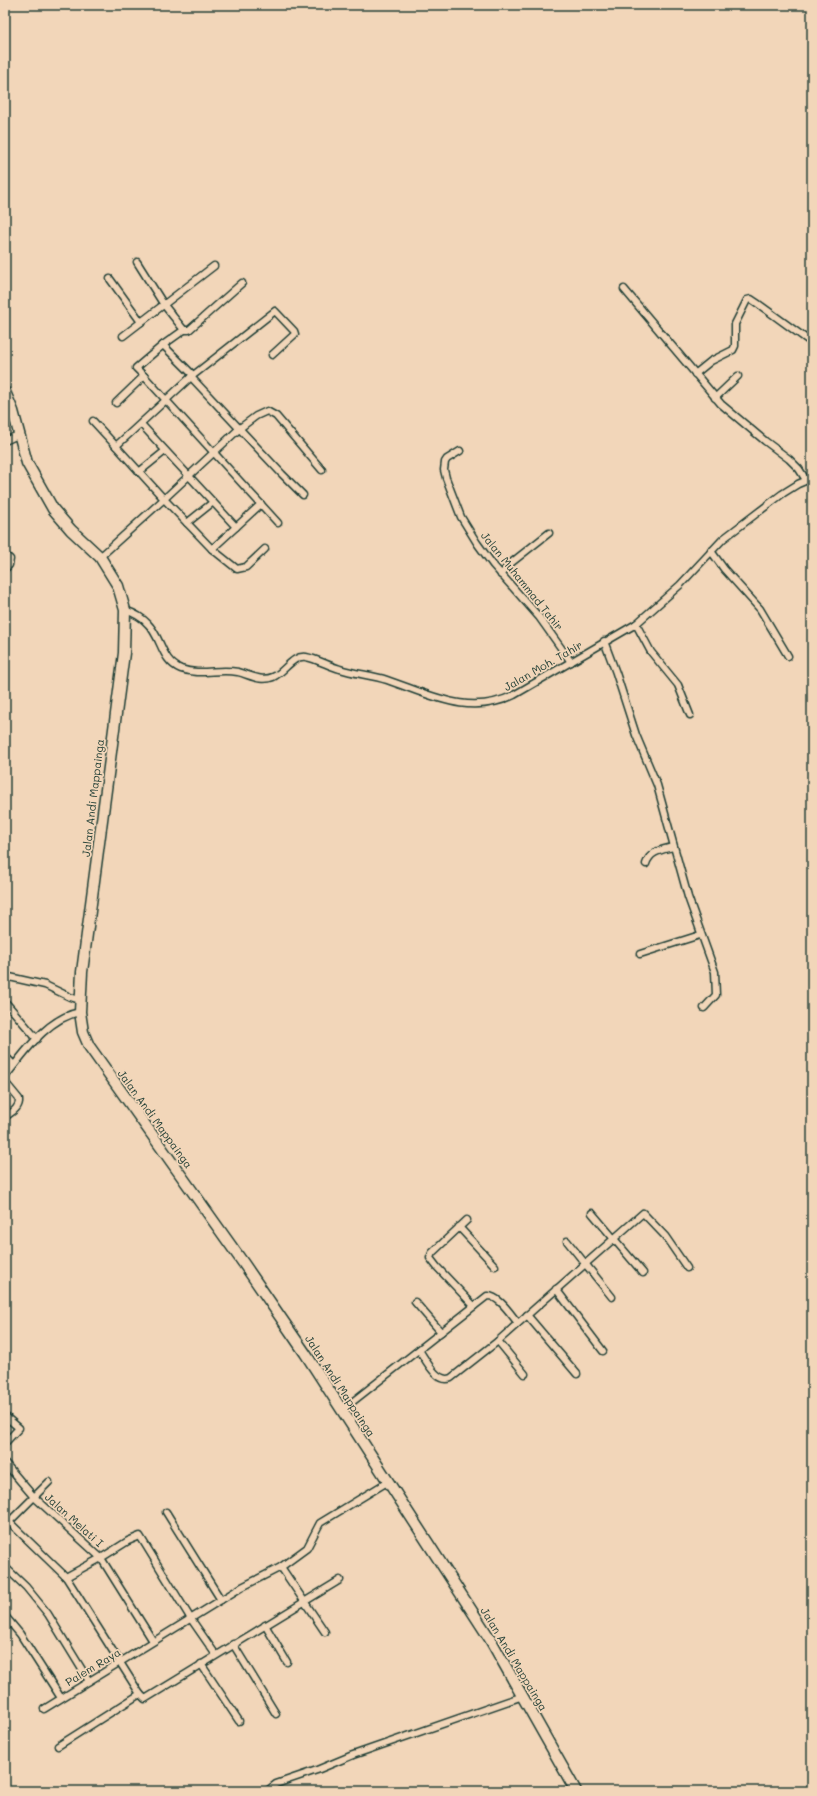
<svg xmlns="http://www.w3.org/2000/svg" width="817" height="1796" font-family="Mali,sans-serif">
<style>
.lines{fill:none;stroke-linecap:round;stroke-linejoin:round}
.minor-casing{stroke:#1f3d34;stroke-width:9}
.primary-casing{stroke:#1f3d34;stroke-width:13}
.minor{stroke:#f2d6b9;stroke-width:6}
.primary{stroke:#f2d6b9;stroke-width:10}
.labels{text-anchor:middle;stroke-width:3.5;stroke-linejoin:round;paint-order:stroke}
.street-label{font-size:11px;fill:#1f3d34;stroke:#f2d6b9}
</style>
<rect width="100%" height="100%" fill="#f2d6b9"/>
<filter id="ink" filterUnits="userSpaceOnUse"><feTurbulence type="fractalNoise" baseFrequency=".025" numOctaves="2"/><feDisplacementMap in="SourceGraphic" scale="8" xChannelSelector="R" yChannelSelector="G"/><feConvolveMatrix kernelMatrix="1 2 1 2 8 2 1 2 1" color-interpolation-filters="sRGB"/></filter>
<g filter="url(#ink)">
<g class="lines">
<g class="minor-casing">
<g id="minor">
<polyline points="137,262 164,305 184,330"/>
<polyline points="110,279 141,322"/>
<polyline points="624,289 721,404 765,441 789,459 799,469 806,480"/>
<polyline points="123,336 214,266"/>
<polyline points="163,345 184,330 189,330 242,283"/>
<polyline points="695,374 711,361 733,350 735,346 735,324 747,300 751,299 757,303 812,343"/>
<polyline points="144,376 136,368 163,345 193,375"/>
<polyline points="191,377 275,311 294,331 295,334 272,355"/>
<polyline points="715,398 738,376"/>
<polyline points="116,403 144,376 278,523"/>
<polyline points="93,421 116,446"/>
<polyline points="141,424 236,527 212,549"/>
<polyline points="5,441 20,434"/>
<polyline points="460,451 447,459 445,462 444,470 446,478 461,517 477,543 493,565 539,617 571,662"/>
<polyline points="139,472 165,451"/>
<polyline points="187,523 212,503"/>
<polyline points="236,527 261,504"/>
<polyline points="265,549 246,567 237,569 212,549 164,499 240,428 256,416 267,411 276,416 322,470"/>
<polyline points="711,551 724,569 760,609 788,656"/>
<polyline points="5,555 10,559 9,565 5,569"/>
<polyline points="100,557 164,499 116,446 191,377 282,474 303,495"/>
<polyline points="501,575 511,563 549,533"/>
<path d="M125 610C134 613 142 617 148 624 162 638 161 661 181 669 200 676 219 668 238 672 250 675 261 682 273 677 285 672 292 655 306 657 317 659 329 666 340 669 355 674 372 675 387 680 431 695 469 717 514 695L636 624 680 585 723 539 782 494 798 484 812 478"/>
<polyline points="636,624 651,652 678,685 690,715"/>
<polyline points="604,641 616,673 636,735 657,785 688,897 715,972 716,995 704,1008"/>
<path d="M646 864C650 851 661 850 673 847"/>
<polyline points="640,954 700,935"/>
<polyline points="5,976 45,985 70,997 80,1000"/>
<polyline points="7,1004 37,1039"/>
<polyline points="5,1056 14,1065"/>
<path d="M5 1077C25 1052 47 1018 80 1012"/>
<path d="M5 1082 19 1099C20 1108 12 1112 5 1117"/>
<polyline points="592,1213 643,1273"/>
<polyline points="467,1220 432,1253 430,1258 437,1267 474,1306"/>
<polyline points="459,1227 495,1266"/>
<polyline points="567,1241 612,1297"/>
<polyline points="556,1289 603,1351"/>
<polyline points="415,1302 441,1332"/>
<polyline points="527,1315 577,1374"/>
<polyline points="498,1341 525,1374"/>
<path d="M419 1350C426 1360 437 1384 451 1378L498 1341 643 1213 665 1236 687 1268"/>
<path d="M342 1410 487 1296C499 1295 511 1315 518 1323"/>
<polyline points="5,1416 19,1428 5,1443"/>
<polyline points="5,1463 33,1496 101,1558 153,1641"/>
<polyline points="166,1512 221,1600"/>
<polyline points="5,1518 66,1577 101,1558 128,1541 140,1536 191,1619 216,1655"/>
<polyline points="5,1526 49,1482"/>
<polyline points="5,1567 26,1587 48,1614 89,1681"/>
<polyline points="281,1567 325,1632"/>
<polyline points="66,1577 140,1694 145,1699 340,1580"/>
<polyline points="5,1616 20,1634 61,1698"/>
<polyline points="265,1625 287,1662"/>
<polyline points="233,1644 276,1714"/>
<polyline points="201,1664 239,1721"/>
<polyline points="44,1709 242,1587 281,1567 307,1548 320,1523 389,1481"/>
<polyline points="58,1746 140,1694"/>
<polyline points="267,1791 276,1784 317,1770 353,1755 523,1696"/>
</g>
</g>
<g class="primary-casing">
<polyline id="primary" points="5,392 13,411 27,463 53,509 71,530 100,557 118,586 125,610 124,653 82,972 80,1012 83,1032 89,1046 244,1264 305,1353 490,1639 576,1791"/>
</g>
<use href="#minor" class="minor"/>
<use href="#primary" class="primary"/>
</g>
</g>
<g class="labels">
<g class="street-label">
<text transform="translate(522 581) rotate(51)" y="4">Jalan Muhammad Tahir</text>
<text transform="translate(543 666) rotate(-30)" y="4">Jalan Moh. Tahir</text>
<text transform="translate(93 798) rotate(-83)" y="4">Jalan Andi Mappainga</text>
<text transform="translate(155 1119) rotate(54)" y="4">Jalan Andi Mappainga</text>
<text transform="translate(340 1386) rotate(57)" y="4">Jalan Andi Mappainga</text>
<text transform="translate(74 1520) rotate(42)" y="4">Jalan Melati I</text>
<text transform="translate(514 1659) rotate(59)" y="4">Jalan Andi Mappainga</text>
<text transform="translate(93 1667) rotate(-31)" y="4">Palem Raya</text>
</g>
</g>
<rect width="817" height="1796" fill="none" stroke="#f2d6b9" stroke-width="20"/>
<rect x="10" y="10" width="797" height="1776" fill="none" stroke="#1f3d34" stroke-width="1.5" filter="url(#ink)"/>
</svg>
